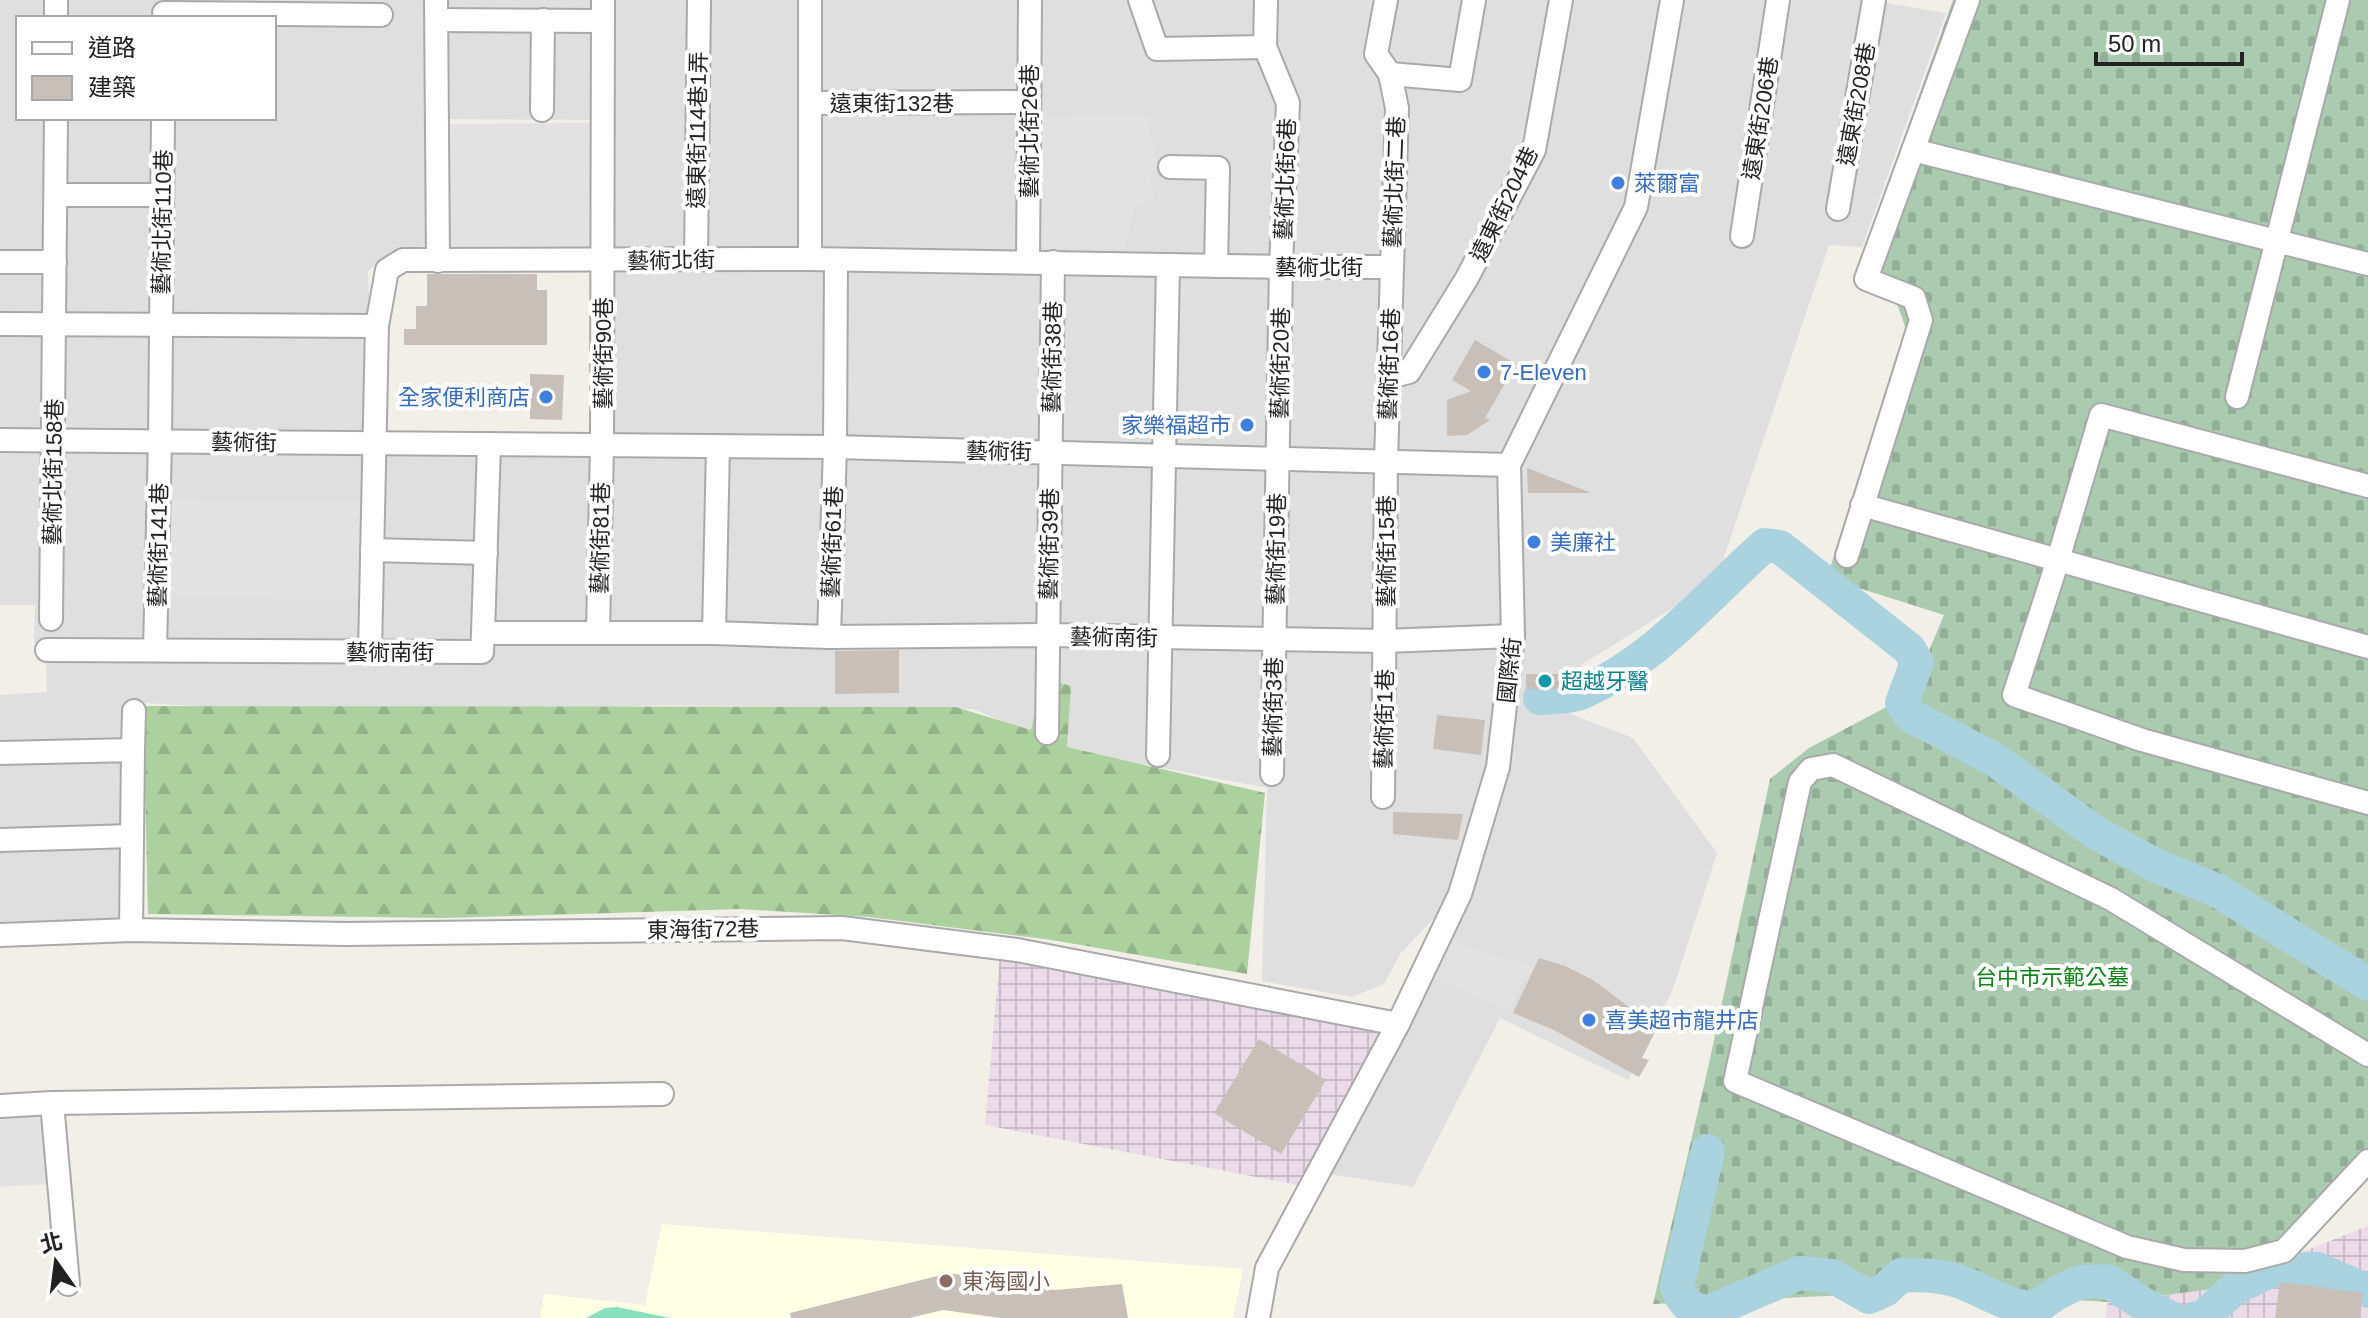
<svg xmlns="http://www.w3.org/2000/svg" width="2368" height="1318" font-family="Arial,'Noto Sans TC',sans-serif">
<style>
.residential{fill:#e0dfdf;fill-rule:evenodd}
.industrial{fill:url(#industrial-grid)}
.education{fill:#ffffe5}
.forest{fill:url(#forest-firs)}
.cemetery{fill:url(#cemetery-stones)}
.pitch{fill:#88e0be}
.parking{fill:#e2e2e2}
.lines{fill:none;stroke-linecap:round;stroke-linejoin:round}
.river{stroke:#aad3df;stroke-width:34}
.building{fill:#c7bfb8}
.minor-casing{stroke:#a9a9a9;stroke-width:26}
.minor{stroke:#fff;stroke-width:22}
.shop-dot{fill:#3f7fe0;stroke:#fff;stroke-width:3}
.culture-dot{fill:#0f9aa8;stroke:#fff;stroke-width:3}
.education-dot{fill:#8d6e63;stroke:#fff;stroke-width:3}
.labels{text-anchor:middle;stroke-width:8;stroke-linejoin:round;paint-order:stroke}
.street-label{font-size:22px;fill:#222;stroke:#fff}
.shop-label{font-size:22px;fill:#366cbe;stroke:#fff;text-anchor:start}
.culture-label{font-size:22px;fill:#0d838f;stroke:#fff;text-anchor:start}
.park-label{font-size:22px;fill:#0c8416;stroke:#fff}
.education-label{font-size:22px;fill:#785e54;stroke:#fff;text-anchor:start}
</style>
<defs>
<pattern id="industrial-grid" width="8" height="8" patternUnits="userSpaceOnUse" patternTransform="scale(2)"><rect width="8" height="8" fill="#ebdbe8"/><path d="M0 4h8M4 0v8" fill="none" stroke="#c9bcc7"/></pattern>
<pattern id="forest-firs" width="22" height="20" patternUnits="userSpaceOnUse" patternTransform="scale(2)"><rect width="22" height="20" fill="#add19e"/><path d="M5 1l3.5 6h-7zM16 11l3.5 6h-7z" fill="#95b388"/></pattern>
<pattern id="cemetery-stones" width="16" height="16" patternUnits="userSpaceOnUse" patternTransform="scale(2)"><rect width="16" height="16" fill="#aacbaf"/><path d="M2 7V4a2 2 0 0 1 4 0v3zM10 15v-3a2 2 0 0 1 4 0v3z" fill="#92ae96"/></pattern>
</defs>
<rect width="100%" height="100%" fill="#f2efe9"/>
<g class="residential">
<path d="M0 0H598V120L426 119V245L385 257 368 271 370 315 0 312ZM18 18H274V118H18Z"/>
<polygon points="608,0 1869,0 1946,13 1862,247 1829,245 1716,581 1581,665 1563,711 1633,738 1717,853 1673,989 1628,1080 1500,1018 1413,1187 1329,1174 1504,768 1517,468 609,438"/>
<polygon points="0,334 367,336 368,437 150,435 148,642 34,643 35,605 0,605"/>
<polygon points="166,449 607,452 1503,470 1508,642 1494,765 1457,894 1400,954 1384,984 1352,997 1262,981 1267,788 1064,749 974,709 661,705 402,718 128,702 126,923 0,929 0,695 47,692 46,656 160,656"/>
</g>
<g class="industrial">
<polygon points="1000,954 1380,1033 1303,1186 985,1125"/>
<polygon points="2368,1226 2368,1318 2105,1318 2108,1302 2206,1290"/>
</g>
<polygon class="education" points="662,1224 1243,1269 1233,1318 540,1318 544,1294 645,1305"/>
<polygon class="forest" points="1042,678 1071,686 1067,747 1265,793 1247,974 1052,940 869,917 740,909 447,918 148,914 143,706 955,707 1031,730"/>
<polygon class="cemetery" points="1953,0 2368,0 2368,1173 2282,1260 2206,1290 2108,1302 1936,1291 1653,1304 1708,1068 1770,779 1809,748 1911,694 1944,615 1827,578 1906,329 1896,301 1853,282"/>
<polygon class="pitch" points="617,1307 670,1318 586,1318 605,1308"/>
<g class="parking">
<polygon points="1146,115 1159,169 1150,173 1153,200 1134,206 1124,249 1041,249 1041,117"/>
<polygon points="597,123 599,257 442,257 442,124"/>
<polygon points="165,500 367,502 365,600 163,596"/>
<polygon points="1448,941 1529,966 1510,1011 1430,976"/>
<polygon points="38,1100 49,1184 0,1187 0,1102"/>
</g>
<g class="lines">
<g class="river">
<path d="M1540 698C1554 697 1571 697 1583 692 1656 660 1707 596 1765 545L1780 547 1909 649 1917 662 1902 703 1911 716 1994 759 2096 833 2155 865 2218 891 2368 984"/>
<path d="M1708 1151 1677 1286C1683 1304 1690 1310 1709 1312L1799 1273 1832 1276 1869 1297 1885 1290 1901 1275C1920 1275 1940 1275 1958 1281 1986 1291 2003 1305 2034 1309L2057 1293 2080 1282 2108 1281 2143 1304 2171 1318"/>
<polyline points="2196,1318 2203,1317 2235,1288 2273,1270 2317,1269 2368,1291"/>
</g>
</g>
<g class="building">
<polygon points="427,274 537,274 537,290 547,290 547,345 404,345 404,329 416,329 416,306 427,306"/>
<polygon points="1475,340 1516,364 1485,418 1490,420 1467,435 1447,436 1447,400 1471,391 1452,380"/>
<polygon points="530,374 564,375 562,420 530,419"/>
<polygon points="1527,468 1589,492 1589,493 1528,493"/>
<polygon points="899,650 899,693 835,694 835,651"/>
<polygon points="1526,674 1564,674 1565,689 1526,689"/>
<polygon points="1437,715 1485,720 1481,755 1433,749"/>
<polygon points="1393,812 1463,814 1458,840 1393,834"/>
<polygon points="1539,958 1565,966 1593,980 1657,1028 1642,1058 1649,1060 1639,1077 1554,1030 1513,1013"/>
<polygon points="1259,1039 1326,1080 1281,1154 1214,1113"/>
<polygon points="949,1273 1055,1290 1122,1284 1128,1318 1001,1318 943,1310 909,1318 791,1318 790,1313"/>
<polygon points="2280,1282 2363,1293 2359,1318 2275,1318"/>
</g>
<g class="lines">
<g class="minor-casing">
<g id="minor">
<polyline points="436,0 438,261"/>
<polyline points="810,0 810,103 1029,102"/>
<polyline points="1140,0 1157,49 1265,47"/>
<polyline points="1266,0 1265,47 1288,103 1281,267 1272,774"/>
<polyline points="164,13 381,15"/>
<polyline points="56,18 56,0"/>
<polyline points="437,20 603,21"/>
<polyline points="1390,74 1460,80 1474,0"/>
<polyline points="810,103 810,259"/>
<polyline points="542,110 543,20"/>
<polyline points="1913,150 2368,264"/>
<polyline points="1170,167 1218,168 1216,266"/>
<polyline points="56,195 162,195"/>
<polyline points="1838,209 1874,0"/>
<polyline points="1742,236 1778,0"/>
<polyline points="696,259 699,0"/>
<polyline points="0,262 55,262"/>
<polyline points="1028,262 1030,0"/>
<polyline points="0,324 377,326"/>
<polyline points="1389,377 1409,372 1467,278 1534,150 1561,0"/>
<polyline points="2237,397 2338,0"/>
<polyline points="0,440 835,447 1509,465"/>
<polyline points="2368,486 2101,415 2058,560 2014,695 2142,740 2368,803"/>
<polyline points="1862,505 2368,647"/>
<polyline points="372,550 486,553"/>
<polyline points="1847,556 1921,320 1914,298 1866,279 1968,0"/>
<polyline points="51,619 56,118"/>
<polyline points="598,632 602,445 603,0"/>
<polyline points="483,633 489,444"/>
<polyline points="714,633 718,446"/>
<polyline points="829,637 835,447 836,261"/>
<polyline points="47,650 482,652 483,633 714,633 829,637 1047,635 1385,641 1513,636"/>
<polyline points="155,650 160,441 163,118"/>
<polyline points="370,652 377,326 387,270 403,260 810,259 1281,267 1392,267"/>
<polyline points="1047,733 1053,262"/>
<polyline points="133,750 134,711"/>
<polyline points="0,753 133,750 131,930"/>
<polyline points="1158,755 1168,265"/>
<polyline points="1383,797 1386,461 1397,108 1390,74 1376,54 1386,0"/>
<polyline points="0,840 132,836"/>
<polyline points="0,935 131,930 345,934 842,928 1017,950 1398,1024"/>
<polyline points="2368,1055 2111,899 1833,765 1811,769 1800,782 1735,1081 2127,1247 2184,1260 2245,1261 2284,1251 2368,1161"/>
<polyline points="52,1103 68,1284"/>
<polyline points="0,1106 52,1103 662,1094"/>
<polyline points="1258,1318 1267,1268 1398,1024 1460,894 1498,767 1513,636 1509,465 1636,207 1672,0"/>
</g>
</g>
<use href="#minor" class="minor"/>
</g>
<g class="shop-dot">
<circle cx="1618" cy="183" r="8"/>
<circle cx="1484" cy="372" r="8"/>
<circle cx="546" cy="397" r="8"/>
<circle cx="1247" cy="425" r="8"/>
<circle cx="1534" cy="542" r="8"/>
<circle cx="1589" cy="1020" r="8"/>
</g>
<circle class="culture-dot" cx="1545" cy="681" r="8"/>
<circle class="education-dot" cx="946" cy="1281" r="8"/>
<g class="labels">
<g class="street-label">
<text x="892" y="111">遠東街132巷</text>
<text transform="translate(1856 104) rotate(-80)" y="8">遠東街208巷</text>
<text transform="translate(1760 118) rotate(-81)" y="8">遠東街206巷</text>
<text transform="translate(697 130) rotate(-89)" y="8">遠東街114巷1弄</text>
<text transform="translate(1029 131) rotate(-90)" y="8">藝術北街26巷</text>
<text transform="translate(1285 179) rotate(-88)" y="8">藝術北街6巷</text>
<text transform="translate(1394 182) rotate(-88)" y="8">藝術北街二巷</text>
<text transform="translate(1504 204) rotate(-64)" y="8">遠東街204巷</text>
<text transform="translate(162 222) rotate(-89)" y="8">藝術北街110巷</text>
<text transform="translate(671 260) rotate(-1)" y="8">藝術北街</text>
<text x="1319" y="275">藝術北街</text>
<text transform="translate(603 353) rotate(-90)" y="8">藝術街90巷</text>
<text transform="translate(1052 357) rotate(-89)" y="8">藝術街38巷</text>
<text transform="translate(1280 363) rotate(-89)" y="8">藝術街20巷</text>
<text transform="translate(1389 364) rotate(-88)" y="8">藝術街16巷</text>
<text transform="translate(244 442) rotate(1)" y="8">藝術街</text>
<text transform="translate(999 451) rotate(1)" y="8">藝術街</text>
<text transform="translate(53 472) rotate(-89)" y="8">藝術北街158巷</text>
<text transform="translate(600 538) rotate(-89)" y="8">藝術街81巷</text>
<text transform="translate(832 542) rotate(-88)" y="8">藝術街61巷</text>
<text transform="translate(1049 544) rotate(-89)" y="8">藝術街39巷</text>
<text transform="translate(158 545) rotate(-89)" y="8">藝術街141巷</text>
<text transform="translate(1276 549) rotate(-89)" y="8">藝術街19巷</text>
<text transform="translate(1386 551) rotate(-90)" y="8">藝術街15巷</text>
<text transform="translate(1114 637) rotate(1)" y="8">藝術南街</text>
<text x="390" y="660">藝術南街</text>
<text transform="translate(1509 670) rotate(-84)" y="8">國際街</text>
<text transform="translate(1273 707) rotate(-89)" y="8">藝術街3巷</text>
<text transform="translate(1384 719) rotate(-89)" y="8">藝術街1巷</text>
<text transform="translate(703 929) rotate(-1)" y="8">東海街72巷</text>
</g>
<g class="shop-label">
<text x="1634" y="191">萊爾富</text>
<text x="1500" y="380">7-Eleven</text>
<text x="530" y="405" text-anchor="end">全家便利商店</text>
<text x="1231" y="433" text-anchor="end">家樂福超市</text>
<text x="1550" y="550">美廉社</text>
<text x="1605" y="1028">喜美超市龍井店</text>
</g>
<g class="culture-label">
<text x="1561" y="689">超越牙醫</text>
</g>
<g class="park-label">
<text x="2052" y="985">台中市示範公墓</text>
</g>
<g class="education-label">
<text x="962" y="1289">東海國小</text>
</g>
</g>
<rect x="16" y="16" width="260" height="104" fill="#ffffff" stroke="#a7a7a7" stroke-width="2"/>
<rect x="32" y="42" width="40" height="12" fill="#ffffff" stroke="#a7a7a7" stroke-width="2"/>
<text x="88" y="56" font-size="24" fill="#222222">道路</text>
<rect x="32" y="76" width="40" height="24" fill="#c7bfb8" stroke="#a7a7a7" stroke-width="2"/>
<text x="88" y="96" font-size="24" fill="#222222">建築</text>
<g transform="translate(56 1262) rotate(346)" stroke="#ffffff" stroke-width="6" paint-order="stroke">
<path d="M0-6L14 30L0 20L-14 30Z" fill="#222222"/>
<text y="-12" font-size="22" font-weight="bold" text-anchor="middle" fill="#222222">北</text>
</g>
<path d="M2096 52v12h146v-12" fill="none" stroke="#222222" stroke-width="4"/>
<text x="2108" y="52" font-size="24" fill="#222222" stroke="#ffffff" stroke-width="6" paint-order="stroke">50 m</text>
</svg>
